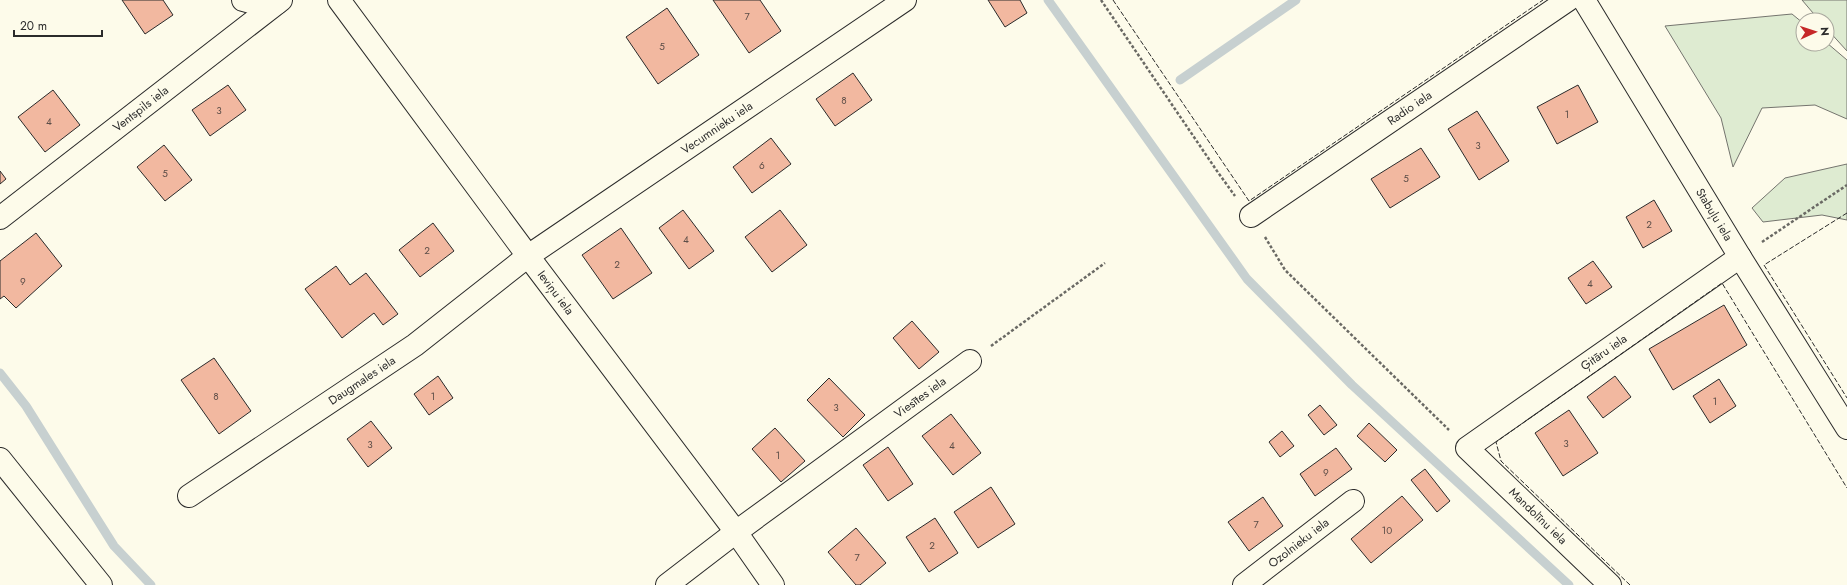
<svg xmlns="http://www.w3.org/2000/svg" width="1847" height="585" font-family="Jost,sans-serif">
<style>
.green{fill:#deebd1;stroke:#74746e}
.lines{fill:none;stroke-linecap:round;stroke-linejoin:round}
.stream{stroke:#c7d0d0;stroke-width:9}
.building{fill:#f2b8a0;stroke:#2b2b2b}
.minor-casing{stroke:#2b2b2b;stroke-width:24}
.path{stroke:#6a6964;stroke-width:2.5;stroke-dasharray:3 2;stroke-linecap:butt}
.minor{stroke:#fdfbea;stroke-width:22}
.fence{stroke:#2b2b2b;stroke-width:1;stroke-dasharray:5 2;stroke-linecap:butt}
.labels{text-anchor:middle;stroke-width:3;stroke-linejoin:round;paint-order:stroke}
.number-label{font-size:10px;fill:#5d4e48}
.street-label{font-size:12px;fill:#2b2b2b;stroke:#fdfbea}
</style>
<rect width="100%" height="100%" fill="#fdfbea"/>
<g class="green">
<polygon points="1802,0 1847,0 1847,51 1827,29 1827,20 1819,20"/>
<polygon points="1792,14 1803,23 1803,44 1827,43 1847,60 1847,119 1815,105 1762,108 1733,167 1721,118 1665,26"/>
<polygon points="1847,164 1847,220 1822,215 1763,222 1752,208 1785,178"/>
</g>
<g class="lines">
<g class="stream">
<polyline points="1048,0 1247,279 1352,385 1569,585"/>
<polyline points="1180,80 1296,0"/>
<polyline points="0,373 26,406 114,546 151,585"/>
</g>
</g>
<g class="building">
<polygon points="122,0 163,0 173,15 145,34"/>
<polygon points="713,0 760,0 781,31 749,53"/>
<polygon points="988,0 1020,0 1027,13 1005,27"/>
<polygon points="667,8 699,55 658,84 626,37"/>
<polygon points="853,73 872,100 835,126 816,99"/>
<polygon points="228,85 246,110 210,136 192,110"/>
<polygon points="1578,85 1598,122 1557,144 1537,107"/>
<polygon points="53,90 80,125 45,152 18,117"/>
<polygon points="1477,111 1509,161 1479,180 1448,129"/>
<polygon points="771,138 791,164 752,193 733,167"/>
<polygon points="164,145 192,180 165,201 137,167"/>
<polygon points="1421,148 1440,177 1390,208 1371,179"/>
<polygon points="0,171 6,179 0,184"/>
<polygon points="1654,200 1672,231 1643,248 1626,217"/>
<polygon points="683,210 714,251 689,269 659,228"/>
<polygon points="780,210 807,245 772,272 745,237"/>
<polygon points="433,223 454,251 420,277 399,250"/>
<polygon points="621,228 652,273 613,299 582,255"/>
<polygon points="36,233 62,266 16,308 4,296 0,299 0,261"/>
<polygon points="1593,261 1612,287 1586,304 1568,278"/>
<polygon points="336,266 350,285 366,273 398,314 383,325 374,313 342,338 305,289"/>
<polygon points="1724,305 1747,345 1673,390 1649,349"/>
<polygon points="912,321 939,352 919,369 893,338"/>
<polygon points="214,358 251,411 219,434 181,380"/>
<polygon points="438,376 453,398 429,415 414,394"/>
<polygon points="1615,376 1631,397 1603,418 1587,397"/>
<polygon points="829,378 865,415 843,437 807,400"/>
<polygon points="1719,379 1736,406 1710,423 1693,396"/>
<polygon points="1320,405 1337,425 1324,435 1308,415"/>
<polygon points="1569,410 1598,453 1563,476 1535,433"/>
<polygon points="951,414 981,453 953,475 922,436"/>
<polygon points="371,421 392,448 368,467 347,439"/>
<polygon points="1369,423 1397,450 1385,462 1357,436"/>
<polygon points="775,428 805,461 781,482 752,449"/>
<polygon points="1282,431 1294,446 1280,457 1269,442"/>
<polygon points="888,447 913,484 888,501 863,465"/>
<polygon points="1336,448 1352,469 1315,496 1300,474"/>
<polygon points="1425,469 1450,501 1437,512 1411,480"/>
<polygon points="991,487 1015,524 978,548 954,512"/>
<polygon points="1402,496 1423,520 1371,563 1351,539"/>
<polygon points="1263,497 1283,526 1249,551 1228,522"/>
<polygon points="935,518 958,553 929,572 906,537"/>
<polygon points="856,528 886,563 860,585 856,585 828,552"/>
</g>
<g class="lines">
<g class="minor-casing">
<g id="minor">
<polyline points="243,0 261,5 277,3"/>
<path id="s1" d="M339 0 528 256 736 532 773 585"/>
<path id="s2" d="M1584 0 1740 257 1847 428"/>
<path id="s3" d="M1251 216 1568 0"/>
<path id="s4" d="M0 218 281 0"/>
<polyline points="0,459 101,585"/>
<path id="s5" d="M189 496 415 345 528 256 905 0"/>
<path id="s6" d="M667 585 736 532 970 361"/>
<path id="s7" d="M1244 585 1353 501"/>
<path id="s8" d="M1610 585 1467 448 1740 257"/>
</g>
</g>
<g class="path">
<polyline points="1101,0 1217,171 1235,196"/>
<polyline points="1265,237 1285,270 1449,430"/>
<polyline points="1762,242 1847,185"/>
<polyline points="991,346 1105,263"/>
</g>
<use href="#minor" class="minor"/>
<g class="fence">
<polyline points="1113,0 1249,201 1543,0"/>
<polyline points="1847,213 1764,265 1847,398"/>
<polyline points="1630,585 1501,461 1496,442 1722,283 1847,488"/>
</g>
</g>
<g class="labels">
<g class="number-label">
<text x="747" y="20">7</text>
<text x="662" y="50">5</text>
<text x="844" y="104">8</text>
<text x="219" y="114">3</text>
<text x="1567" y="118">1</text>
<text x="49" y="125">4</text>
<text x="1478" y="149">3</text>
<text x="762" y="169">6</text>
<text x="165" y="177">5</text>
<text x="1406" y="182">5</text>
<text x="1649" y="228">2</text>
<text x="686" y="243">4</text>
<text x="427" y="254">2</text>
<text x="617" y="268">2</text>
<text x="23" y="285">9</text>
<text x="1590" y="287">4</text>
<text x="216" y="400">8</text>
<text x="433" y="400">1</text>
<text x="1715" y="405">1</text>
<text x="836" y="411">3</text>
<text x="1566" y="447">3</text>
<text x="370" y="448">3</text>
<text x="952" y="449">4</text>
<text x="778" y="459">1</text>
<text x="1326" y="476">9</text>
<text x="1256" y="528">7</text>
<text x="1387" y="534">10</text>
<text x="932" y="549">2</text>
<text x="857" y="561">7</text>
</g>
<g class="street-label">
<text dy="4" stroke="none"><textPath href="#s3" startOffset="192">Radio iela</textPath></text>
<text dy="4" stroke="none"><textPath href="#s4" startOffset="178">Ventspils iela</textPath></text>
<text dy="4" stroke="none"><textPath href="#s5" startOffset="644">Vecumnieku iela</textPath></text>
<text dy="4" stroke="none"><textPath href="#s2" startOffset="251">Stabuļu iela</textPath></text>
<text dy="4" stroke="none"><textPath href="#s1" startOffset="364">Ieviņu iela</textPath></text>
<text dy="4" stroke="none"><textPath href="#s8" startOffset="365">Ģitāru iela</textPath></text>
<text dy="4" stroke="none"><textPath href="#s5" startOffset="208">Daugmales iela</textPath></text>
<text dy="4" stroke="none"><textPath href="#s6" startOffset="315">Viesītes iela</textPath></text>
<text transform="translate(1538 516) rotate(44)" y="4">Mandolīnu iela</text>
<text dy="4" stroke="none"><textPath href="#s7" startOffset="69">Ozolnieku iela</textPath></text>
</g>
</g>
<g transform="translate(1815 32) rotate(87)"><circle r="19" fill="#fdfbea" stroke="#a9a89e"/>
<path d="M0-3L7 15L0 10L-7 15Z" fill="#c62828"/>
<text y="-6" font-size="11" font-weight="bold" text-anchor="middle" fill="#2b2b2b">N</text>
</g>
<path d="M14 30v6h88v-6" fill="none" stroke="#2b2b2b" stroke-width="2"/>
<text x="20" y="30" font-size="12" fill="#2b2b2b" stroke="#fdfbea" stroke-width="3" paint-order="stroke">20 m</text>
</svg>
